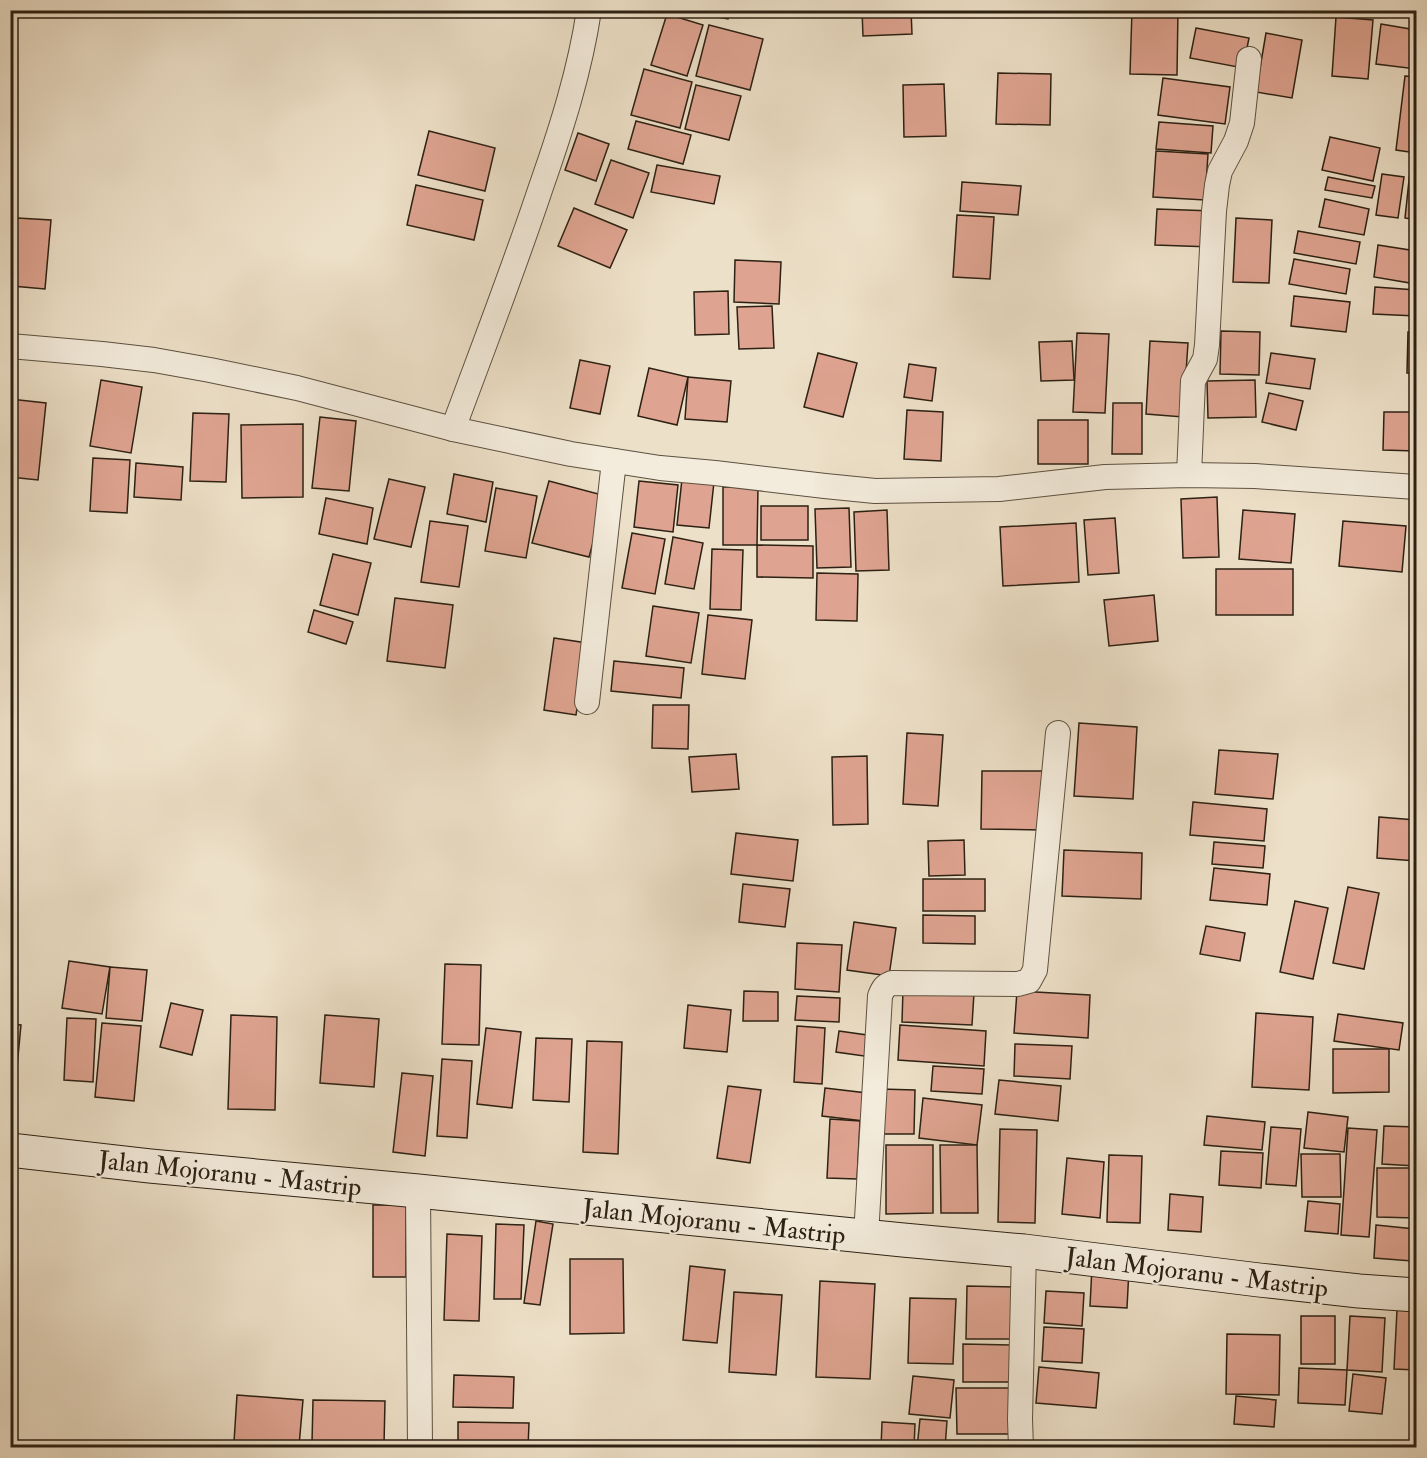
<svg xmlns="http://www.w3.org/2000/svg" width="1427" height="1458" font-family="'IM FELL Double Pica',serif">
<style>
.building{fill:#dfa491;stroke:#2c2113;stroke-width:1.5}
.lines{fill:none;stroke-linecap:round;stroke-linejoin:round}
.street-casing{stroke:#5c5140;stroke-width:26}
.secondary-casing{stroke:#2c2113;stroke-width:35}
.street{stroke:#f3ebdb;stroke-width:24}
.secondary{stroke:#f3ebdb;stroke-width:33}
.labels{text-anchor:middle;stroke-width:4.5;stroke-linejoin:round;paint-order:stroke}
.street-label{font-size:26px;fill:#2c2113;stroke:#f3ebdb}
</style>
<rect width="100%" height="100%" fill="#ede0c8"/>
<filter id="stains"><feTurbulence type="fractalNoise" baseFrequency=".00333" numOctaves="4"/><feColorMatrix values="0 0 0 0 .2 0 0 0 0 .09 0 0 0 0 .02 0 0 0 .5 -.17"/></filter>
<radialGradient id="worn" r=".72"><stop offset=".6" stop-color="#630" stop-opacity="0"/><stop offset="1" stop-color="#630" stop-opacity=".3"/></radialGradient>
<g class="building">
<polygon points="677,10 730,10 728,19"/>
<polygon points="862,10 911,10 912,34 863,36"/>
<polygon points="1132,10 1178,10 1177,75 1130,74"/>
<polygon points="667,14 703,25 687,76 651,65"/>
<polygon points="1336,17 1373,20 1368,79 1332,76"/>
<polygon points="1381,24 1416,30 1416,69 1376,64"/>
<polygon points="709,25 763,39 750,90 696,76"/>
<polygon points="1196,28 1249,38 1243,68 1190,58"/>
<polygon points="1266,33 1302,40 1292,98 1256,92"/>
<polygon points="644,69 692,82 680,128 631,115"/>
<polygon points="998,73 1051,74 1050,125 996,124"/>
<polygon points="1405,76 1416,77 1416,153 1396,150"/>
<polygon points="1163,78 1230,87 1225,124 1158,115"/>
<polygon points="944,84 946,136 904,137 903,85"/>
<polygon points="696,85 741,96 729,140 685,129"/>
<polygon points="636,121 691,135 683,164 628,149"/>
<polygon points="1159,122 1213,126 1211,153 1156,149"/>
<polygon points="429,131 495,148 485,191 418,175"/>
<polygon points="578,133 609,144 596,181 565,170"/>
<polygon points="1330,137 1380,148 1373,181 1322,170"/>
<polygon points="1156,151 1208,154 1205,200 1153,197"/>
<polygon points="611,160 649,173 633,218 595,204"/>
<polygon points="657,165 720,176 714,204 651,192"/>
<polygon points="1410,171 1416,172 1416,220 1405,218"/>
<polygon points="1382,174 1404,177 1398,218 1376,215"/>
<polygon points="1328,177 1375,186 1372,198 1325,190"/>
<polygon points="962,182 1021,186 1018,215 960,211"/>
<polygon points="416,185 483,200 474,240 407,225"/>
<polygon points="10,195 17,196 14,238 10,238"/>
<polygon points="1325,199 1369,209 1364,235 1319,227"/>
<polygon points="574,208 627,230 610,268 558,246"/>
<polygon points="1157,209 1213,211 1212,247 1155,245"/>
<polygon points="957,215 994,217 990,279 953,277"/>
<polygon points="17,218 51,220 45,289 12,286"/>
<polygon points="1236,218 1272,220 1269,283 1233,282"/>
<polygon points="1298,231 1360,242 1356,264 1294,253"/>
<polygon points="1378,245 1416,251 1416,284 1374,277"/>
<polygon points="1294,259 1350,269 1346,294 1289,284"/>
<polygon points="735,260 781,262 779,304 734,302"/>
<polygon points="1375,287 1416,290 1416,316 1373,314"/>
<polygon points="728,291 729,334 695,335 694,292"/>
<polygon points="1294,296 1350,302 1346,332 1291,326"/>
<polygon points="772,306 774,348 739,349 737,307"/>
<polygon points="1221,331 1260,332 1259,375 1220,374"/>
<polygon points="1408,332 1416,332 1416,373 1407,373"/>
<polygon points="1077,333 1109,334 1105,413 1073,412"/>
<polygon points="1072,341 1074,380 1041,381 1039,342"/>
<polygon points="1150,341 1188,343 1183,417 1146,414"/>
<polygon points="818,353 857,363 843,417 804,407"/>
<polygon points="1271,353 1315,359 1310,389 1266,383"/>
<polygon points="580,360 610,366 600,414 570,408"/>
<polygon points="909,364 936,368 932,401 904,397"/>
<polygon points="649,368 688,377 677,425 638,416"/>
<polygon points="688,377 731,381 727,422 685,419"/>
<polygon points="101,380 142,387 131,453 90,446"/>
<polygon points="1255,380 1256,417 1208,418 1207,381"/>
<polygon points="1269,393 1303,401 1296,430 1262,422"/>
<polygon points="10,399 46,403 38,480 10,477"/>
<polygon points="1113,403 1142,403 1142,454 1112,454"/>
<polygon points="907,410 943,412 941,461 904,459"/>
<polygon points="1384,412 1416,412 1416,451 1383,450"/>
<polygon points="193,413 229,414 226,482 190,481"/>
<polygon points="320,417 356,421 349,491 312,488"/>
<rect x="1038" y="420" width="50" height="44"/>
<polygon points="303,424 303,497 242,498 241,425"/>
<polygon points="93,458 130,460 127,513 90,511"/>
<polygon points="136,463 183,467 181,500 134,497"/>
<polygon points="454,474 493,482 486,522 447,514"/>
<polygon points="389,479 425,487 411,547 374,539"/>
<polygon points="682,479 714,482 709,528 677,525"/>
<polygon points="549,481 606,496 589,557 532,543"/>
<polygon points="639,481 678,485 673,532 634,527"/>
<polygon points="723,487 758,487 757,545 723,545"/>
<polygon points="496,488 537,496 526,558 485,551"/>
<polygon points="1217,497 1219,557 1183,558 1181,499"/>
<polygon points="326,498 373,508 367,544 319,534"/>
<rect x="761" y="506" width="47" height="34"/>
<polygon points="849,508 851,567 817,568 815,509"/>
<polygon points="887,510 889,570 856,571 854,512"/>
<polygon points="1243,510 1295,514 1291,563 1239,559"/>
<polygon points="1115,518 1119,573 1088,575 1084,520"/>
<polygon points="430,521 468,526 459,587 421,582"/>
<polygon points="1343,521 1406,526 1402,572 1339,566"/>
<polygon points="1076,523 1079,582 1003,586 1000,527"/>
<polygon points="632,533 665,539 655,594 622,588"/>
<polygon points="673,537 703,543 694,589 665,584"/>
<polygon points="757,545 813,546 813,578 757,577"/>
<polygon points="712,549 743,550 741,610 710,609"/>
<polygon points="333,554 371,563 358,615 320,605"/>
<rect x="1216" y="569" width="77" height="46"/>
<polygon points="817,573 858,574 857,621 816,620"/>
<polygon points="1154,595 1158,641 1109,646 1104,600"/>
<polygon points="395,598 453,605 445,668 387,661"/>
<polygon points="653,606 699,613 691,663 646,656"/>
<polygon points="314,610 353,622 346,644 308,632"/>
<polygon points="708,615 752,620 745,679 702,674"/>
<polygon points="554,638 587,643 576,715 544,710"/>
<polygon points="614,661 684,668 681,698 611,691"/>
<polygon points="653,705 689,705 688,749 652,748"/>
<polygon points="1079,723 1137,727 1133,799 1074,796"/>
<polygon points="907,733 943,735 938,806 903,804"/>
<polygon points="1416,749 1416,798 1410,797"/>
<polygon points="1219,750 1278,754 1273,799 1215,794"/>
<polygon points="736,754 739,789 692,792 689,757"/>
<polygon points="867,756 868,824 833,825 832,757"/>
<polygon points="982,771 1042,771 1042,830 981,829"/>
<polygon points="1193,802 1267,809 1264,841 1190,835"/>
<polygon points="1379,817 1416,820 1416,861 1377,858"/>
<polygon points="736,833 798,840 793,881 731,874"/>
<polygon points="964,840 965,875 929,876 928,841"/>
<polygon points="1214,842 1265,846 1263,868 1212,864"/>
<polygon points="1064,850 1142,853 1141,899 1062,896"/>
<polygon points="1214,868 1270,874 1267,905 1210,900"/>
<rect x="923" y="879" width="62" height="32"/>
<polygon points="743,884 790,889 785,927 739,922"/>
<polygon points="1348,887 1379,893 1364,969 1333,963"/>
<polygon points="1295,901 1328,908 1313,979 1280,972"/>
<polygon points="923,915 975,916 975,944 923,943"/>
<polygon points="854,922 896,928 889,976 847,970"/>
<polygon points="1206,926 1245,933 1240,961 1200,954"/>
<polygon points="797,943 842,945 839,992 795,989"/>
<polygon points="69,961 110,967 102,1014 62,1008"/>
<polygon points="445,964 481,965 479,1045 442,1044"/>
<polygon points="110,967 147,970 142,1021 106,1018"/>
<polygon points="903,989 974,993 972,1025 902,1022"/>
<polygon points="744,991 778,992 778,1021 743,1021"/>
<polygon points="1017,991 1090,995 1088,1038 1014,1033"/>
<polygon points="797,996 840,998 839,1022 795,1020"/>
<polygon points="171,1003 203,1010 192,1055 160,1047"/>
<polygon points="688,1005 731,1010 727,1052 684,1048"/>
<polygon points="1256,1013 1313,1017 1309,1090 1252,1087"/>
<polygon points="1338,1014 1403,1023 1399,1050 1334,1041"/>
<polygon points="231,1015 277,1017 275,1110 228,1109"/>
<polygon points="325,1015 379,1019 374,1087 320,1083"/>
<polygon points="67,1018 96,1019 93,1082 64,1080"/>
<polygon points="102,1023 141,1026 134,1101 95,1097"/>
<polygon points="10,1024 21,1025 16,1078 10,1077"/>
<polygon points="900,1025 986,1031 984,1066 898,1060"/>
<polygon points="797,1026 825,1028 822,1084 794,1082"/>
<polygon points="486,1028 521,1032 512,1108 477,1104"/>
<polygon points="839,1031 874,1036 871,1057 836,1052"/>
<polygon points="536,1038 572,1039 569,1102 533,1100"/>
<polygon points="587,1041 622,1042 618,1154 583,1152"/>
<polygon points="1015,1044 1072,1046 1070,1079 1014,1076"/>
<polygon points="1333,1049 1389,1049 1389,1092 1333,1093"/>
<polygon points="442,1059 472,1061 467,1138 437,1136"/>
<polygon points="933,1066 984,1069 982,1094 931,1091"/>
<polygon points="402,1073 433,1076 425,1156 393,1152"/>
<polygon points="999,1080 1061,1086 1058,1121 995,1114"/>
<polygon points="728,1086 761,1090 750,1163 717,1158"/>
<polygon points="825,1088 867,1093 864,1121 822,1116"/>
<polygon points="880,1089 915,1090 914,1134 879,1134"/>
<polygon points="923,1098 982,1105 977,1145 919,1138"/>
<polygon points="1308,1112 1348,1117 1344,1152 1304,1148"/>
<polygon points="1207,1116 1265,1122 1262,1150 1204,1145"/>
<polygon points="830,1119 860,1121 857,1179 827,1178"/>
<polygon points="1384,1126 1416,1127 1416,1166 1382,1164"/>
<polygon points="1271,1127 1301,1129 1296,1186 1266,1184"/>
<polygon points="1348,1128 1377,1130 1369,1237 1341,1235"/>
<polygon points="1000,1129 1037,1130 1035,1223 998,1222"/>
<polygon points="886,1145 933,1145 933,1213 886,1214"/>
<polygon points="940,1145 977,1145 978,1213 941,1213"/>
<polygon points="1221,1151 1263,1153 1261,1188 1219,1185"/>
<polygon points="1301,1154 1340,1154 1341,1197 1302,1197"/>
<polygon points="1109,1155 1142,1156 1140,1223 1107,1222"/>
<polygon points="1067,1158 1104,1162 1100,1218 1062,1214"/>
<polygon points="1377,1168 1416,1168 1416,1218 1377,1217"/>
<polygon points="1170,1194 1203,1197 1201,1232 1168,1230"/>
<polygon points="1308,1201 1340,1204 1338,1234 1305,1231"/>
<rect x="373" y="1205" width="33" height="72"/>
<polygon points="536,1221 553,1224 540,1305 524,1303"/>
<polygon points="496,1224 524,1225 521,1299 494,1299"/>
<polygon points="1376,1225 1415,1229 1412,1261 1374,1258"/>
<polygon points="447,1234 482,1236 479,1321 444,1320"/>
<polygon points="570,1259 623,1259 624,1333 570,1334"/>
<polygon points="690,1266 725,1270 717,1343 683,1340"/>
<polygon points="1092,1267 1129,1269 1127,1308 1090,1306"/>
<polygon points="820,1281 875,1284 870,1379 816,1377"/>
<polygon points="967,1286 1013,1287 1013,1339 966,1339"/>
<polygon points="1046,1291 1084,1293 1082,1326 1044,1323"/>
<polygon points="734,1292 782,1295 776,1375 729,1372"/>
<polygon points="910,1298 956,1299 953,1364 908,1363"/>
<polygon points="1397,1310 1416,1311 1416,1370 1394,1369"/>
<rect x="1301" y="1316" width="34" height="48"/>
<polygon points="1350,1316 1385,1318 1382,1372 1347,1370"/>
<polygon points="1044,1327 1084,1329 1082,1363 1042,1361"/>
<polygon points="1227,1334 1280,1335 1279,1395 1226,1394"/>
<polygon points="963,1344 1011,1345 1011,1382 963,1382"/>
<polygon points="1039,1367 1099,1373 1096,1408 1036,1403"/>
<polygon points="1299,1368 1347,1370 1345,1405 1298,1403"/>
<polygon points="1353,1374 1386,1378 1382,1414 1349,1411"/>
<polygon points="454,1375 514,1377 513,1408 453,1407"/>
<polygon points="913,1376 954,1380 950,1418 909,1414"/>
<polygon points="956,1388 1009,1388 1009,1434 957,1434"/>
<polygon points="237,1395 303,1400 299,1446 234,1442"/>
<polygon points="1236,1396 1276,1400 1274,1427 1234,1424"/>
<polygon points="313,1400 385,1401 384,1445 312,1443"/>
<polygon points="920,1419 947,1421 945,1448 917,1448"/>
<polygon points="458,1422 529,1423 528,1448 458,1448"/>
<polygon points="882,1422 915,1424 914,1448 881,1448"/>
</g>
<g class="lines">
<g class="street-casing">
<g id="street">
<polyline points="10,346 102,354 154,360 210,370 297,388 453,429 571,454 660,468 715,473 825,486 875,491 999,489 1105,477 1189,475 1255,476 1416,487"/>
<path d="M453 429C483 348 514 268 541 187 561 130 580 71 589 10"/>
<polyline points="1189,475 1193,381 1205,359 1207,345 1214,211 1217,185 1220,171 1236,141 1242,123 1249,59"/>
<polyline points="587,702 614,461"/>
<polyline points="418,1191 420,1448"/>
<path d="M866 1236 880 996C883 989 884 986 892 983L1018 984 1029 981 1035 970 1058 733"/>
<polyline points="1021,1448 1020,1419 1024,1251"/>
</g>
</g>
<g class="secondary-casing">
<polyline id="secondary" points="10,1150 150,1166 418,1191 903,1240 1024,1251 1259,1280 1359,1291 1416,1295"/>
</g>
<use href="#street" class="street"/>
<use href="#secondary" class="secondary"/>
</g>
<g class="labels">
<g class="street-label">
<text transform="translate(230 1173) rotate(6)" y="9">Jalan Mojoranu - Mastrip</text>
<text transform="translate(714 1221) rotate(6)" y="9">Jalan Mojoranu - Mastrip</text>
<text transform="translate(1197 1272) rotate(7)" y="9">Jalan Mojoranu - Mastrip</text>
</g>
</g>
<rect width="1427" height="1458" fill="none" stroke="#ede0c8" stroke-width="36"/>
<rect x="12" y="12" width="1403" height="1434" fill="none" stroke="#2c2113" stroke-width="3"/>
<rect x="18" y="18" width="1391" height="1422" fill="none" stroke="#2c2113" stroke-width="1.5"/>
<rect width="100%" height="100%" filter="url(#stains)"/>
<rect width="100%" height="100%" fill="url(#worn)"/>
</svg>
